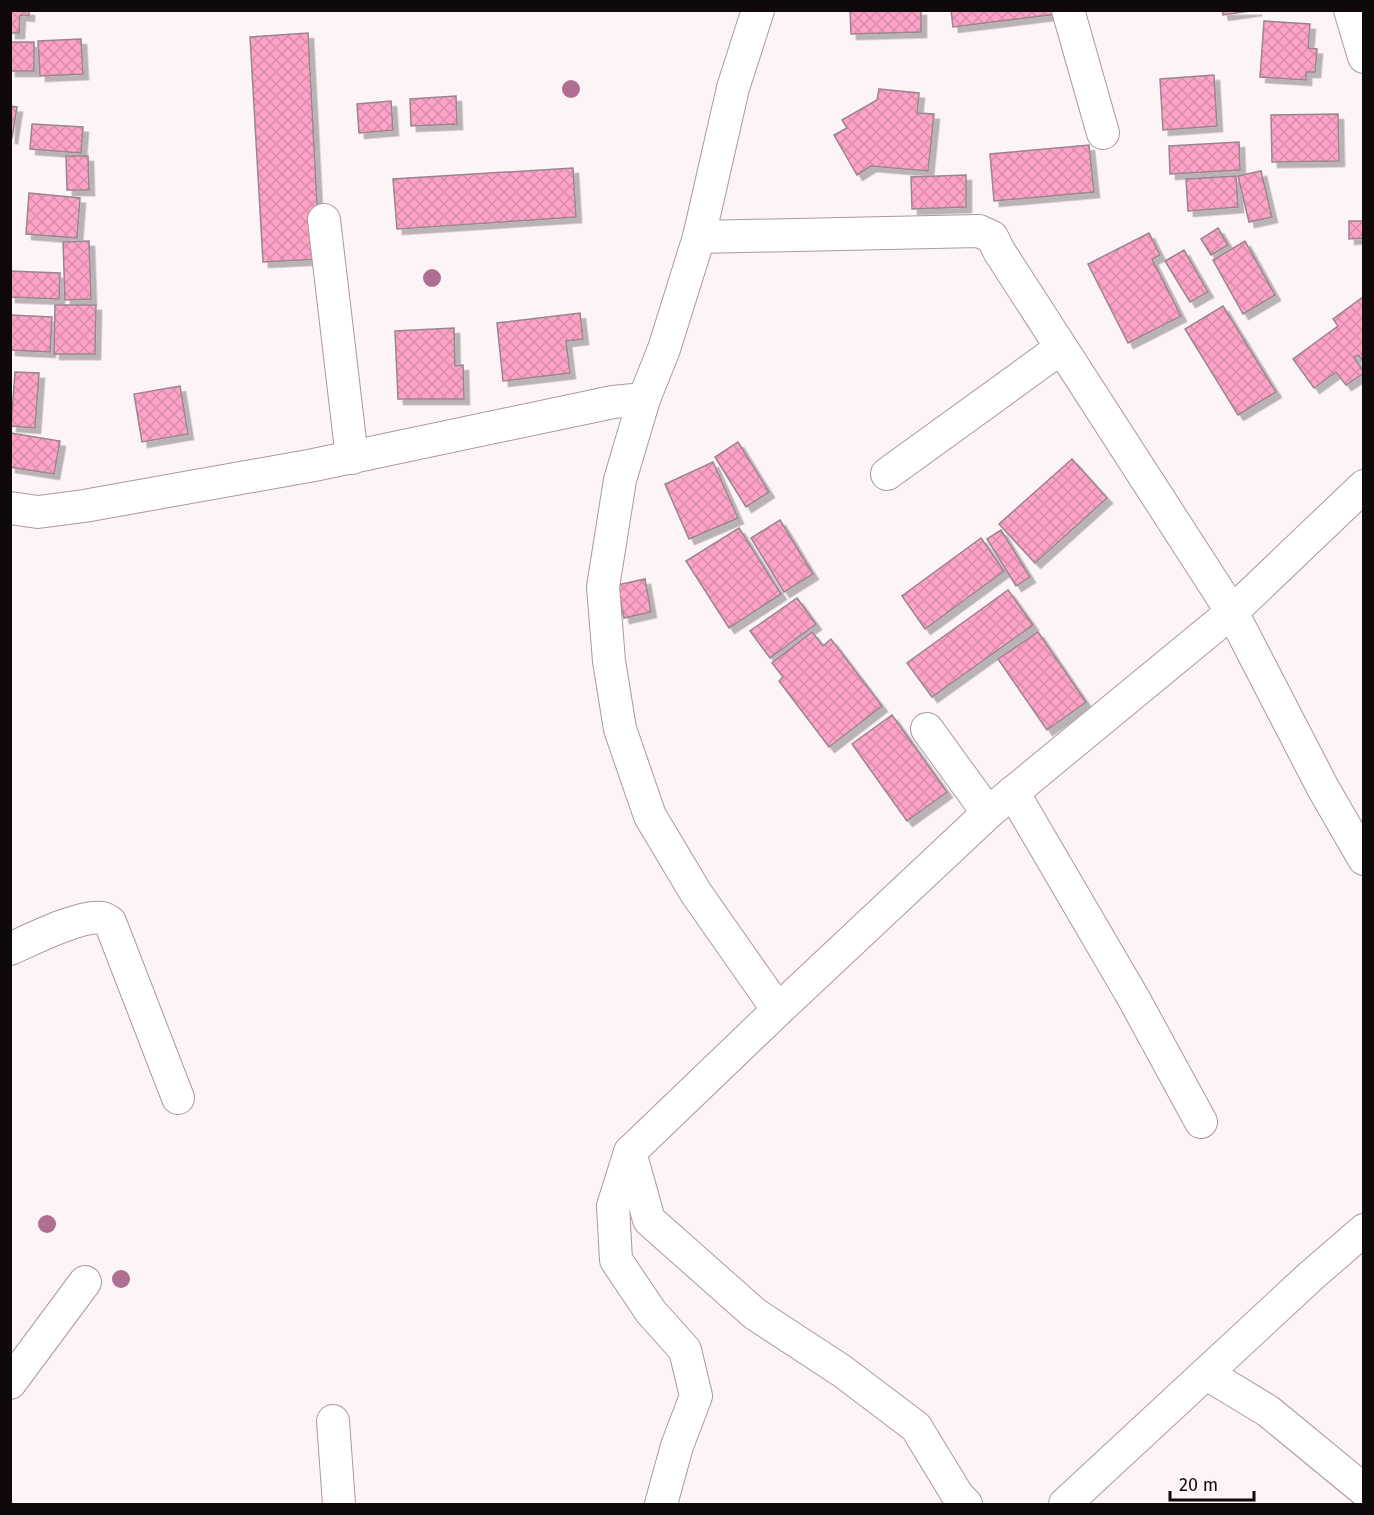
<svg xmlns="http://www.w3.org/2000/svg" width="1374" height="1515" font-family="'Fira Sans',sans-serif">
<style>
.building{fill:url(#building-cross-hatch);stroke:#99868d;stroke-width:1.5;filter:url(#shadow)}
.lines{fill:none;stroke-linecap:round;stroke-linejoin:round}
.minor-casing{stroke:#ac989f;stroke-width:34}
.minor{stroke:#fff;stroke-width:32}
.tree{fill:#af6e92}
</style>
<defs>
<pattern id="building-cross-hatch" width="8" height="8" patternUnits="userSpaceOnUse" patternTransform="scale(1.5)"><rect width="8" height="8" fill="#fea3c7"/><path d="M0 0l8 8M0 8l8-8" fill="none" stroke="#d98baa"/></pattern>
<filter id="shadow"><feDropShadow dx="5.5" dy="5.5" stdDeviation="0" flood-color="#0004"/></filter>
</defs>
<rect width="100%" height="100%" fill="#fdf4f7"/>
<g class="building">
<polygon points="10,10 29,10 29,16 20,15 19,33 10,33"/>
<polygon points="850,10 921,10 921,32 851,34"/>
<polygon points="951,10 1056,10 1057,14 953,27"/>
<polygon points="1222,10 1257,10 1223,15"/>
<polygon points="1264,21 1310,24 1308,48 1317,49 1315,72 1306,72 1306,80 1260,77"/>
<polygon points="308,33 320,259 263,262 250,37"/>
<polygon points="81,39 83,74 40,76 38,41"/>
<rect x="10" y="42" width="24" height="29"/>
<polygon points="1214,75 1217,126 1163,130 1160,79"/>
<polygon points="879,89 919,93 917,113 934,114 928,171 871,166 857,175 834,135 847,128 842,120 877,100"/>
<polygon points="456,96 457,124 411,126 410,99"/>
<polygon points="391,101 393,130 359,133 357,104"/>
<polygon points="10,106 17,107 12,138 10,138"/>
<polygon points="1338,114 1339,161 1272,162 1271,115"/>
<polygon points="32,124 83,127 81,153 30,149"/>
<polygon points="1239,142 1240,170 1170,174 1169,146"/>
<polygon points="1089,145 1094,192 994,201 990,154"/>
<polygon points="66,156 88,156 89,190 67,190"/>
<polygon points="573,168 576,217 397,229 393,179"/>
<polygon points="1261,171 1272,217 1249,222 1238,176"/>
<polygon points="966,175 966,207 912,209 911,177"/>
<polygon points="1236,176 1238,207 1188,211 1186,179"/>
<polygon points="29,193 80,198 77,238 26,234"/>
<polygon points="1349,221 1364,221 1364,238 1349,239"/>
<polygon points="1218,228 1228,245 1211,255 1201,239"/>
<polygon points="1149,233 1160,255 1152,259 1181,316 1128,343 1088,264"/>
<polygon points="89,241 91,299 65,300 63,242"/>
<polygon points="1245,241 1275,295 1243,314 1213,260"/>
<polygon points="1184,250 1208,292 1190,302 1165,261"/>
<polygon points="10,271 60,273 59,299 10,297"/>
<polygon points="1363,297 1364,362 1358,355 1354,357 1364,373 1346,385 1336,372 1314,388 1293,359 1338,326 1333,319"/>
<polygon points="55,305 96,305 95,354 54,354"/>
<polygon points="1223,306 1276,392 1238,415 1185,329"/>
<polygon points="580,313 583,339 566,341 570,373 503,381 497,323"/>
<polygon points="10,315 52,317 50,352 10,350"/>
<polygon points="454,328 455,366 463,365 464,399 398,399 395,331"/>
<polygon points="15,372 39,373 35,428 11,426"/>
<polygon points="180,386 188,434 142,442 134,394"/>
<polygon points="11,433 60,441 54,474 10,467"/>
<polygon points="738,442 769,492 746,507 715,457"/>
<polygon points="1072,459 1107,498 1035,563 999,524"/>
<polygon points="713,462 738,518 689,539 665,484"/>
<polygon points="780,520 813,574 784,592 751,538"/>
<polygon points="739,528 781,594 729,628 686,561"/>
<polygon points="1001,530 1030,577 1016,586 987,539"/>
<polygon points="981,538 1004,571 925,629 902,596"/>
<polygon points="645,579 651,612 624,618 617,585"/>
<polygon points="1008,590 1033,625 932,697 907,663"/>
<polygon points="797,598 816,624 770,658 750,631"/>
<polygon points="812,632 823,646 831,639 882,706 829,747 779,681 783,677 772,663"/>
<polygon points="1038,632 1086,702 1047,730 998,659"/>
<polygon points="892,715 947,792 907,821 852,744"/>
</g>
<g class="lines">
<g class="minor-casing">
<g id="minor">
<polyline points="1068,10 1103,133"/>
<polyline points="1350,10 1364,57"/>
<polyline points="324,220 352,458"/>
<polyline points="699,237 979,231 992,237 999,251 1232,612 1323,788 1364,859"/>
<polyline points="644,399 620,480 603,587 609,661 620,729 650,816 696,893 778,1010"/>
<polyline points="887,474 1061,348"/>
<polyline points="10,508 38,512 84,506 314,465 613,402 644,399 664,349 699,237 733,88 758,10"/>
<polyline points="927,729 988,813"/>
<polyline points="1013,792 1134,999 1201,1122"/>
<path d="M10 949C30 940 82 914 102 918 104 918 108 921 110 922L178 1098"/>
<polyline points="630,1152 649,1220 755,1314 842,1371 916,1427 958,1496 966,1504"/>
<polyline points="1207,1374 1268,1411 1364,1490"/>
<polyline points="10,1383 85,1282"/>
<polyline points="333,1421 339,1504"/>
<polyline points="661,1504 677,1446 696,1396 685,1350 651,1312 616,1260 613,1206 630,1152 778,1010 988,813 1232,612 1364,486"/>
<polyline points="1065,1504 1312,1275 1364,1230"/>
</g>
</g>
<use href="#minor" class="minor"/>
</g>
<g class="tree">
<circle cx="571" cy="89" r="9"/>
<circle cx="432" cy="278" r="9"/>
<circle cx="47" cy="1224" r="9"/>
<circle cx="121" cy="1279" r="9"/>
</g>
<rect width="1374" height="1515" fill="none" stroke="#10090b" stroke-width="24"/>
<path d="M1170 1491v9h84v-9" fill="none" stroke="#10090b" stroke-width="3"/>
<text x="1179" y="1491" font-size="18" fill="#10090b" stroke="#fdf4f7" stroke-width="4.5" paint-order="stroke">20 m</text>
</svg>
